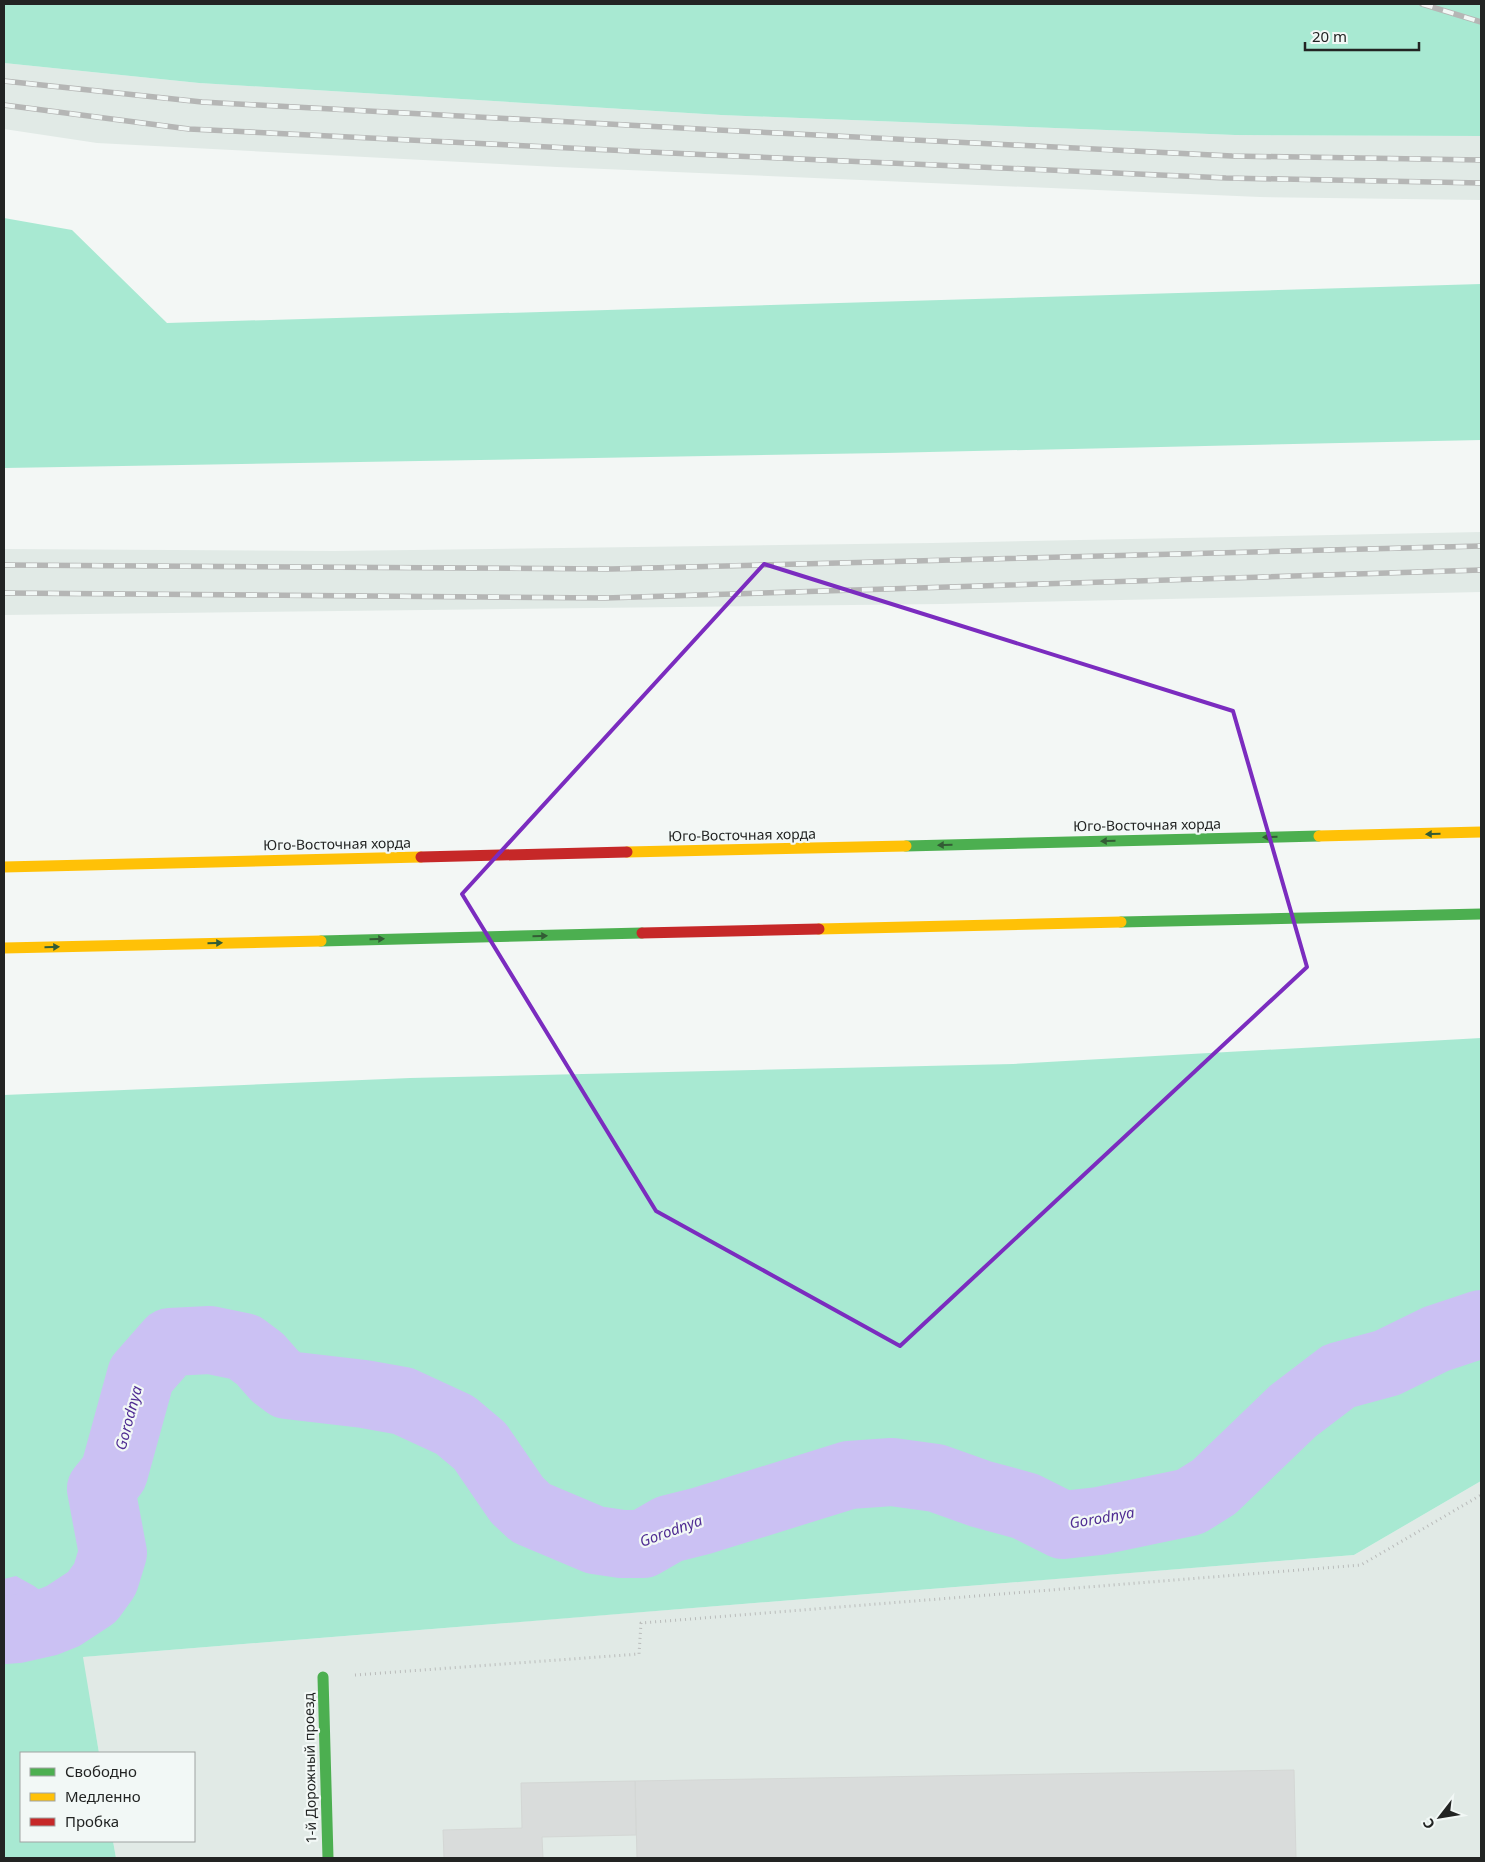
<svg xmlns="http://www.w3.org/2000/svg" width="1485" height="1862" font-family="'Noto Sans',sans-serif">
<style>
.built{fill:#e1eae6}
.green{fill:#a8e9d2}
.water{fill:#cbc1f3}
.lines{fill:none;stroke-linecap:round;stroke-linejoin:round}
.river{stroke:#cbc1f3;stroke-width:68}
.building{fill:#d9dcdb;stroke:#d4d7d5}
.path{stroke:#b9bbba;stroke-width:3;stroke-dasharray:1 4;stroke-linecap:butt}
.fast{stroke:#4caf50;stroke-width:11}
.slow{stroke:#ffc107;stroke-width:11}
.jam{stroke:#c62828;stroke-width:11}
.rail-casing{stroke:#b5b6b5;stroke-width:5.5}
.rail{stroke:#f2f8f6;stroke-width:4;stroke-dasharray:11;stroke-linecap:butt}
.oneway{fill:#335c35}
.marked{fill:none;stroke:#7b2cbf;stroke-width:4;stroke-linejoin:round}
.labels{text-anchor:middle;stroke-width:4.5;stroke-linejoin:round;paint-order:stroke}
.street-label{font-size:14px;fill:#222423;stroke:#f2f8f6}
.water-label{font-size:15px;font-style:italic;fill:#502d93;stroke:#f2f8f6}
</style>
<rect width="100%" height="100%" fill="#f3f7f5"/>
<g class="built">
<polygon points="4,63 199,83 721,115 1235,135 1481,136 1481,200 1260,197 557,167 97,143 4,129"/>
<polygon points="1481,532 1481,592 942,604 4,615 4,549 334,551 932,543"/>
<polygon points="1481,1481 1481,1858 116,1858 113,1841 194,1841 194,1753 99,1753 82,1657 1354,1555"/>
</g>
<g class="green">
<polygon points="4,4 1481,4 1481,136 1235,135 721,115 199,83 4,63"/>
<polygon points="4,218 72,230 167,323 1481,284 1481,440 885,453 4,468"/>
<polygon points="1481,1038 1481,1481 1354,1555 83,1657 99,1753 21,1753 21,1841 113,1841 116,1858 4,1858 4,1095 410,1078 1013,1064"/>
</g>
<path class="water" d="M16 1576 34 1586 55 1601C54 1611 54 1623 52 1633 48 1652 22 1657 6 1658H4V1579Z"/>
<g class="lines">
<polyline class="river" points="4,1630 17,1629 48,1622 63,1616 92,1597 105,1579 113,1553 101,1489 114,1473 141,1375 170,1342 210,1340 244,1347 260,1359 275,1376 287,1385 364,1394 403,1401 455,1425 480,1446 517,1500 531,1513 595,1540 622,1544 643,1544 669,1529 701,1521 849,1475 892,1472 936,1478 981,1494 1025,1506 1063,1525 1099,1521 1190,1502 1214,1487 1293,1411 1339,1376 1387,1363 1436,1339 1481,1324"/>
</g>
<g class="building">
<polygon points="1294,1770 1296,1858 637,1858 635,1781"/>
<polygon points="635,1781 636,1835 542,1837 543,1858 444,1858 443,1830 522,1828 521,1783"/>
</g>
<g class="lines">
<polyline class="path" points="355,1675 639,1654 641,1623 1361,1565 1481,1495"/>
<g class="fast">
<polyline points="906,846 1319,836"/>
<polyline points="1121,922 1481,914"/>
<polyline points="321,941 642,933"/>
<polyline points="323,1677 328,1858"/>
</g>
<g class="slow">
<polyline points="1319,836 1481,832"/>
<polyline points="627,852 906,846"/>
<polyline points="4,867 421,857"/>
<polyline points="819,929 1121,922"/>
<polyline points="4,948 321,941"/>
</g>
<g class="jam">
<polyline points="421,857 627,852"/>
<polyline points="642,933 819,929"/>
</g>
<g class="rail-casing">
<g id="rail">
<polyline points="1422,4 1481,22"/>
<polyline points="4,81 202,102 718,130 1232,156 1481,160"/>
<polyline points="4,105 189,129 711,155 1226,178 1481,183"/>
<polyline points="4,565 611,569 1481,546"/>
<polyline points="4,593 605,598 1481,570"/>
</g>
</g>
<use href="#rail" class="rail"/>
</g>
<defs><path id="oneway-solid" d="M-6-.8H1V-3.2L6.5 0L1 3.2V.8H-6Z" transform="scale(1.25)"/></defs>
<g class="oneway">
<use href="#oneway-solid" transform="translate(1433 834) rotate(179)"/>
<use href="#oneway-solid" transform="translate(1270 837) rotate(179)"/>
<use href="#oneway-solid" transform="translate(1108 841) rotate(179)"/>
<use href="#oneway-solid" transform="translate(945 845) rotate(179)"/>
<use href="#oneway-solid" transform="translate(540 936) rotate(-1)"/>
<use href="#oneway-solid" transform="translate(377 939) rotate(-1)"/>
<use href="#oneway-solid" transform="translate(215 943) rotate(-1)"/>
<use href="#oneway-solid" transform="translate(52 947) rotate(-1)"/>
</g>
<path class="marked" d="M764 564 1233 711 1307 967 900 1346 656 1211 462 894Z"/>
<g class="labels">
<g class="street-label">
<text transform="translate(1147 825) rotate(-1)" y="5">Юго-Восточная хорда</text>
<text transform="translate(742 835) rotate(-1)" y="5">Юго-Восточная хорда</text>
<text transform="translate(337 844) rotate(-1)" y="5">Юго-Восточная хорда</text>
<text transform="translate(310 1768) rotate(-91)" y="5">1-й Дорожный проезд</text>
</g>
<g class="water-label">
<text transform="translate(129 1418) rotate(-75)" y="5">Gorodnya</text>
<text transform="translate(1102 1518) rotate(-10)" y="5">Gorodnya</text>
<text transform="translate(671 1531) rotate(-20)" y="5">Gorodnya</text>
</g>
</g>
<rect width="1485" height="1862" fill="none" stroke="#222423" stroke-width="10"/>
<rect x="20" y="1752" width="175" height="90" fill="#f2f8f6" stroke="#9fa3a2"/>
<rect x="30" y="1768" width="25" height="8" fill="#4caf50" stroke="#9fa3a2"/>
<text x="65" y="1777" font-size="15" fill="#222423">Свободно</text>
<rect x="30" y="1793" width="25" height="8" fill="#ffc107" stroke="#9fa3a2"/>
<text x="65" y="1802" font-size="15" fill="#222423">Медленно</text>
<rect x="30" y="1818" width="25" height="8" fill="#c62828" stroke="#9fa3a2"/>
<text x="65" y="1827" font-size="15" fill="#222423">Пробка</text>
<g transform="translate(1440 1817) rotate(239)" stroke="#f2f8f6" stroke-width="4" paint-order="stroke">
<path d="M0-4L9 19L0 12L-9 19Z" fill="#222423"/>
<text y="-8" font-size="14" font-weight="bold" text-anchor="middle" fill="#222423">С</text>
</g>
<path d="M1305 42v8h114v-8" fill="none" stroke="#222423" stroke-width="2.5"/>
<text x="1312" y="42" font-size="15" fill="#222423" stroke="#f2f8f6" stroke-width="4" paint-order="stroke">20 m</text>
</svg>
